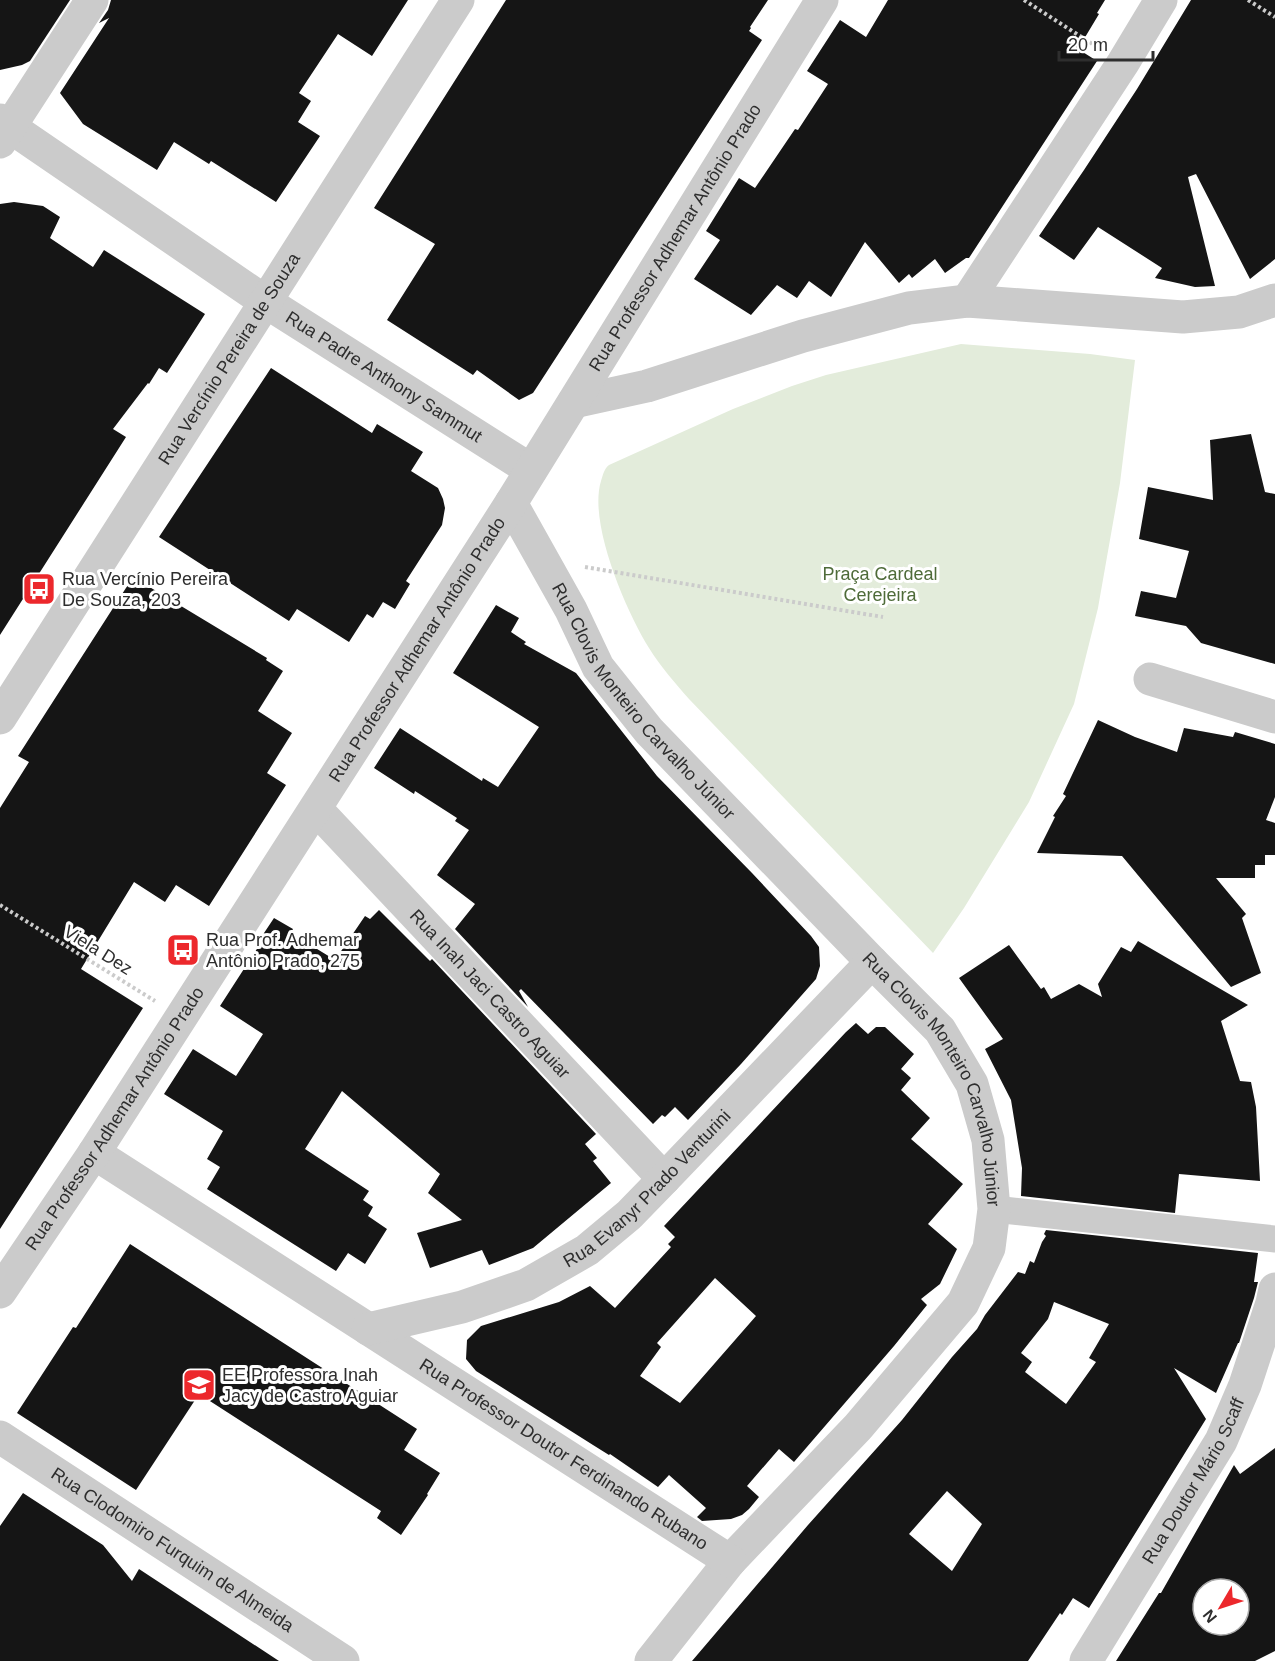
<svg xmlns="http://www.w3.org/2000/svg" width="1275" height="1661" font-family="Helvetica,sans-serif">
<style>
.green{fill:#e3ecdb}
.building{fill:#151515;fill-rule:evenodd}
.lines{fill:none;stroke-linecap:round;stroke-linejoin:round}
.path{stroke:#cbcbcb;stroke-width:4;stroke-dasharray:3 3;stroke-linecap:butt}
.pedestrian{stroke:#cbcbcb;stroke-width:27}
.minor{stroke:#cbcbcb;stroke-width:33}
.labels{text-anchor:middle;stroke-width:6;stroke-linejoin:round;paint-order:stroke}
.street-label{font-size:18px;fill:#2e2e2e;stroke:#fff}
.park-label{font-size:18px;fill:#4e6b39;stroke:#fff}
.poi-label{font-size:18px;fill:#2e2e2e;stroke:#fff;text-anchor:start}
</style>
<rect width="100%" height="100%" fill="#fff"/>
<path class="green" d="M961 344 1090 354 1135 360 1120 483 1098 608 1074 704 1029 802 964 908 933 953 689 699C675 683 660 666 649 648 626 611 588 523 601 481 603 475 604 469 609 465L733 409 792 386 826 375Z"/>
<g class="building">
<polygon points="0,0 70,0 30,61 22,65 0,70"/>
<polygon points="111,0 408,0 372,56 338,34 299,93 311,101 298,122 320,136 276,202 211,161 209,164 174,142 157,170 83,124 60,93 109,18 99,23 108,10"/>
<polygon points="506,0 768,0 750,27 751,28 749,31 762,40 535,390 533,393 519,400 477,370 473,375 387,320 435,244 374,208"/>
<polygon points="888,0 1105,0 1097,13 1099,14 1078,49 1097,61 969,258 966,258 945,273 935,259 912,278 909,274 899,283 865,242 831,297 809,281 797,298 777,285 751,315 694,279 720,240 706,231 739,178 755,188 795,129 798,130 828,84 807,71 840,20 866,37"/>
<polygon points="1191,0 1275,0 1275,259 1250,279 1196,174 1188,177 1215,286 1195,287 1155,278 1162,268 1098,227 1074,260 1039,236 1084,170 1137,89"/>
<polygon points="14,202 43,206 60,217 50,238 93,267 104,250 205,314 167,373 159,368 149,384 148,383 113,429 126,437 0,635 0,204"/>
<polygon points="271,368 372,433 377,424 423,452 411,471 438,488 443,499 445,508 442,525 406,581 410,584 395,609 383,602 373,618 367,614 349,642 297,609 289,621 159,537"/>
<polygon points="1251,434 1265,492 1275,494 1275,664 1201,643 1186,626 1135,616 1141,591 1176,598 1189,551 1139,539 1148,487 1213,500 1210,440"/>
<polygon points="133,577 267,658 266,660 283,671 258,711 292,733 267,773 286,785 209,906 176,885 165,902 134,882 81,969 143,1008 0,1229 0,808 29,762 18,756"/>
<polygon points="496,605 519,618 511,632 526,642 524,644 576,673 657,776 752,873 811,936 819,947 820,966 816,979 741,1064 688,1120 675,1107 665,1117 662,1115 653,1124 521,989 519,991 528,1007 455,929 475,904 437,875 469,830 455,821 457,818 415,791 414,794 374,768 400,728 482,781 483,778 498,787 539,727 453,673"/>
<polygon points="1098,720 1135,737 1177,752 1184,728 1233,737 1235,732 1275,744 1275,797 1266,820 1275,823 1275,855 1265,855 1265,865 1255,865 1255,878 1216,878 1246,914 1242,918 1261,973 1231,987 1122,856 1037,853 1055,817 1053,816 1066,796 1063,794"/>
<polygon points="379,910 430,961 432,959 596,1134 585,1144 597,1158 593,1161 611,1183 533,1248 489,1265 482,1250 430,1268 417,1233 462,1220 428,1193 440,1174 342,1091 305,1149 369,1191 363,1200 373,1207 368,1216 387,1229 365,1264 348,1253 336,1271 207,1189 220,1167 207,1159 223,1131 164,1094 193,1049 236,1076 263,1034 220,1006 262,941 260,939 274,918 293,929 291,933 335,960 365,916 370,919"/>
<polygon points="1138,941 1248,1005 1221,1021 1240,1081 1251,1082 1256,1107 1260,1181 1179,1174 1175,1213 1021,1196 1022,1168 1011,1100 985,1049 1003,1039 959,978 1009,945 1041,989 1044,987 1051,999 1079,984 1102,997 1098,984 1121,947 1131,952"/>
<path d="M856 1023 868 1034 876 1027H885L914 1054 901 1069 911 1078 901 1090 930 1118 911 1139 963 1184 928 1224 957 1249 940 1284 921 1299 927 1305 894 1346 794 1462 779 1449 747 1486 759 1497 749 1509 742 1515 731 1519 702 1521 697 1517 706 1508 669 1475 658 1487 610 1454 609 1455 593 1445 476 1371 466 1359 467 1340 481 1326 559 1302 590 1286 615 1308 671 1247 668 1244 675 1237 664 1226 846 1032ZM715 1278 756 1316 680 1403 640 1376 661 1347 657 1343Z"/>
<path d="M1046 1230 1258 1253 1254 1282H1258L1254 1298 1239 1343H1238L1216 1393 1174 1368 1206 1419 1089 1608 1073 1598 1062 1615 1060 1613 1028 1661H692L808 1525 902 1420 952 1357 977 1329 985 1315 1018 1272 1025 1274 1030 1261 1034 1263 1042 1242 1046 1236 1044 1234ZM1054 1302 1109 1324 1089 1358 1096 1362 1066 1404 1025 1372 1032 1362 1021 1353 1048 1319ZM947 1491 982 1524 952 1571 909 1534Z"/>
<polygon points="130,1244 417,1429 404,1450 440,1473 427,1494 428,1495 401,1535 377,1518 381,1511 199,1394 136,1490 17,1413 73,1327 76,1328"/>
<path d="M1275 1448V1651L1255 1661H1116L1159 1593H1161L1234 1465 1240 1474ZM1203 1589H1239V1625H1203Z"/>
<polygon points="23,1493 103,1545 132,1581 139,1569 279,1661 0,1661 0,1526"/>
</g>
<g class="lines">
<g class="path">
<polyline points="1024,0 1097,47"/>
<polyline points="1248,0 1275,17"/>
<polyline points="585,567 883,617"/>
<polyline points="0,905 155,1001"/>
</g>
<polyline class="pedestrian" points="994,1209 1275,1239"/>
<g class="minor">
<path id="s1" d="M0 120 266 302 531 470"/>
<polyline points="0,142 92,0"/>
<polyline points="967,301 1123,63 1161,0"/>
<polyline points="574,402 647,386 803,336 909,308 967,301 1183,317 1239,312 1275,300"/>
<path id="s2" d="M511 503 571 610 598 667 649 731 872 962 940 1030 972 1084 988 1140 994 1209 989 1248 963 1303 858 1427 730 1561 651 1661"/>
<polyline points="1150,679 1275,717"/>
<path id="s3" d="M0 718 458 0"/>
<path id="s4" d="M316 809 664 1179"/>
<path id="s5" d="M94 1153 730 1561"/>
<path id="s6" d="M0 1292 94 1153 511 503 822 0"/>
<path id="s7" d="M368 1329 462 1307 526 1285 587 1250 629 1215 664 1179 872 962"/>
<path id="s8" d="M0 1437 343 1661"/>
<path id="s9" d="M1086 1661 1221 1441 1245 1385 1272 1303 1275 1289"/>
</g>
</g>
<defs>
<g id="bus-square" transform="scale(1.725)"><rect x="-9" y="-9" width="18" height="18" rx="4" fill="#ec282c" stroke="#fff"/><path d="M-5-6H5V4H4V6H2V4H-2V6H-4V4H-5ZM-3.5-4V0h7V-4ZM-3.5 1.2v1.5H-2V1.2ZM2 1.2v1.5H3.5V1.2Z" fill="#fff"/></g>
<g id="school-square" transform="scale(1.725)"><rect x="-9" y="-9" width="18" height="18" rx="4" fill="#ec282c" stroke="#fff"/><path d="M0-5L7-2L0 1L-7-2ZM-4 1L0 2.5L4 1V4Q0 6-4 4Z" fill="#fff"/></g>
</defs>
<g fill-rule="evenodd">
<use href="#bus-square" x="39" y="589"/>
<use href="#bus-square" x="183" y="950"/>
<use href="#school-square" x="199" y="1385"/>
</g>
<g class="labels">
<g class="street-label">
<text dy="6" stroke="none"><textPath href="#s6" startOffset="1252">Rua Professor Adhemar Antônio Prado</textPath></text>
<text dy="6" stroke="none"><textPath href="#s3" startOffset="426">Rua Vercínio Pereira de Souza</textPath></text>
<text dy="6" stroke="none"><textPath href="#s1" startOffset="462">Rua Padre Anthony Sammut</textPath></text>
<text dy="6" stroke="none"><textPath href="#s6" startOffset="766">Rua Professor Adhemar Antônio Prado</textPath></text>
<text dy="6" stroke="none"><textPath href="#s2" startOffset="240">Rua Clovis Monteiro Carvalho Júnior</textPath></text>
<text transform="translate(98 950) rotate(32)" y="6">Viela Dez</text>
<text dy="6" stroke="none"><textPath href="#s4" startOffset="254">Rua Inah Jaci Castro Aguiar</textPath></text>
<text dy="6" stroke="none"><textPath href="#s2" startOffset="726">Rua Clovis Monteiro Carvalho Júnior</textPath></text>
<text dy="6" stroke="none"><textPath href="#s6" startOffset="208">Rua Professor Adhemar Antônio Prado</textPath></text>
<text dy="6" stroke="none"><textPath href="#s7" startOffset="320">Rua Evanyr Prado Venturini</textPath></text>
<text dy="6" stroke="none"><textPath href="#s5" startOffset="558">Rua Professor Doutor Ferdinando Rubano</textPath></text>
<text dy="6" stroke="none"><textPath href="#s9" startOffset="210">Rua Doutor Mário Scaff</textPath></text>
<text dy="6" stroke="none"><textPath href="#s8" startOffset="206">Rua Clodomiro Furquim de Almeida</textPath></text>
</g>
<g class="park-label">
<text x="880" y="580">Praça Cardeal<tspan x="880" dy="21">Cerejeira</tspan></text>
</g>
<g class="poi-label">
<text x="62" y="585">Rua Vercínio Pereira<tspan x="62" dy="21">De Souza, 203</tspan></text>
<text x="206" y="946">Rua Prof. Adhemar<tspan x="206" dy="21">Antônio Prado, 275</tspan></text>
<text x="222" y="1381">EE Professora Inah<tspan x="222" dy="21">Jacy de Castro Aguiar</tspan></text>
</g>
</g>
<g transform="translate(1221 1607) rotate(231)"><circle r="28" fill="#ffffff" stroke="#ababab" stroke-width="1.5"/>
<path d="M0-4.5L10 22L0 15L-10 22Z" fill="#ec282c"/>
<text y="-9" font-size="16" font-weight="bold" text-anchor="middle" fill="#2e2e2e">N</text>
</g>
<path d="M1059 51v9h94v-9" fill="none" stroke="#2e2e2e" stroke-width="3"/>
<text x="1068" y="51" font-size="18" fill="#2e2e2e" stroke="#ffffff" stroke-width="4.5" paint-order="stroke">20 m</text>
</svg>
